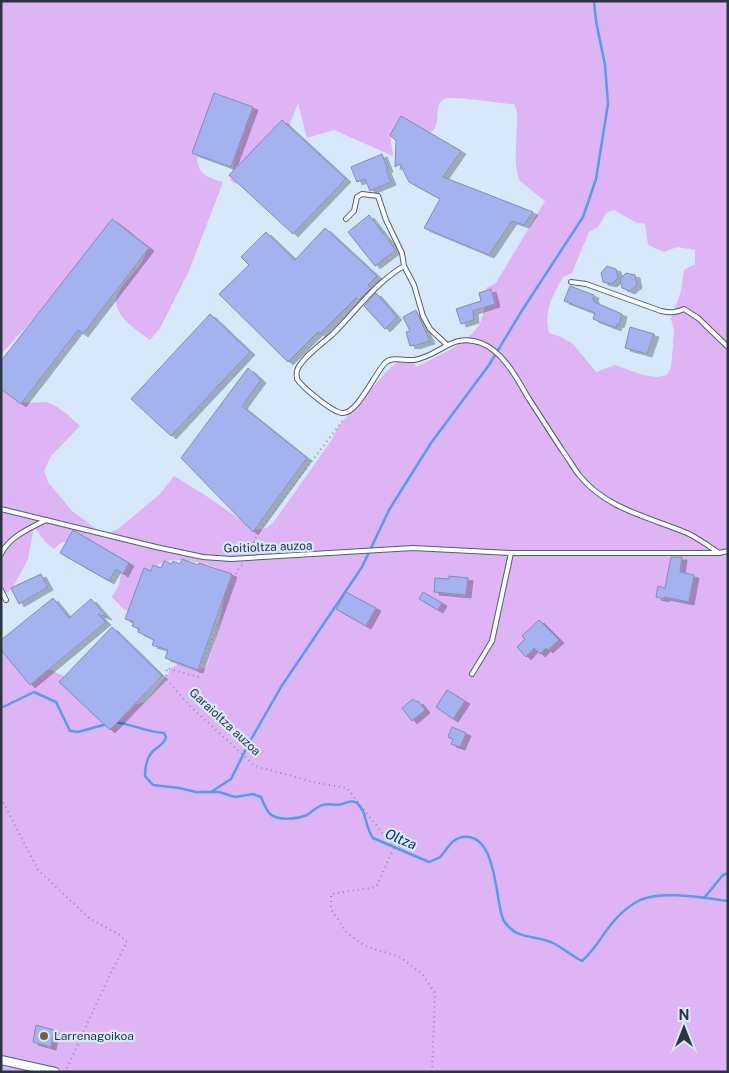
<svg xmlns="http://www.w3.org/2000/svg" width="729" height="1073" font-family="'Public Sans',sans-serif">
<style>
.green{fill:#deb4f5;fill-rule:evenodd}
.lines{fill:none;stroke-linecap:round;stroke-linejoin:round}
.stream{stroke:#529cf2;stroke-width:2.5}
.building{fill:#a4b3f0;stroke:#848db0;filter:url(#shadow)}
.service-casing{stroke:#4a607c;stroke-width:6}
.minor-casing{stroke:#4a607c;stroke-width:10}
.path{stroke:#8592a2;stroke-width:2;stroke-dasharray:1 4;stroke-linecap:butt}
.service{stroke:#fff;stroke-width:4}
.minor{stroke:#fff;stroke-width:8}
.poi-dot{fill:#7d5e33;stroke:#d8e8fb;stroke-width:2}
.labels{text-anchor:middle;stroke-width:4.5;stroke-linejoin:round;paint-order:stroke}
.street-label{font-size:12px;fill:#2b3542;stroke:#d8e8fb}
.poi-label{font-size:12px;fill:#2b3542;stroke:#d8e8fb;text-anchor:start}
.water-label{font-size:14px;font-style:italic;fill:#00356b;stroke:#d8e8fb}
</style>
<defs>
<filter id="shadow"><feDropShadow dx="5" dy="3" stdDeviation="0" flood-color="#0004"/></filter>
</defs>
<rect width="100%" height="100%" fill="#d8e8fb"/>
<path class="green" d="M1 1H728V1072H1V641L29 660 64 676 81 689 118 709 145 702 168 674 171 668 178 664 194 670 206 668C216 643 226 600 224 573 217 566 205 564 195 562 149 553 146 576 131 612L123 609 112 597 119 585 122 567 73 541 62 542 54 549 46 543 34 527 28 559 12 589 1 597V390L26 403 46 402 54 405 67 414 80 426 51 456 44 471 48 482 72 511 99 531 109 533 118 529 160 494 174 476 208 497 251 527 261 530 268 527 273 523 331 441 338 427 387 371 401 359 415 364 416 367C435 357 470 343 480 323 485 313 485 298 486 288L496 283 545 201 520 181C512 166 518 131 517 112L514 104C499 104 455 95 444 99 432 105 443 126 430 133L392 134 391 141 393 156 334 130 307 138 298 103 286 134 236 184 230 180 244 116 197 154C197 174 205 177 223 182L189 271 160 328 150 340C138 331 118 319 116 303 113 280 177 252 125 231L64 281 29 324 1 354ZM614 210 635 222 645 224 648 245 664 252 677 247 695 250V264L684 270 681 291 671 319 674 331 673 345 671 368 667 375 657 377 643 375 615 365 596 372 573 344 561 337 549 333C543 310 553 296 563 277L572 273 589 232 598 227 607 212Z"/>
<g class="lines">
<g class="stream">
<polyline points="1,708 34,692 56,702 70,731 78,732 107,724"/>
<path d="M114 722C132 724 146 732 164 733L166 737C164 745 158 746 152 752 146 759 145 768 145 776L153 785 179 788 196 792H219L235 797 253 794 261 797C263 802 266 810 270 814 278 821 297 819 307 815 312 812 317 806 323 805 329 803 336 806 342 804 348 802 353 800 357 803 368 813 364 826 373 838L429 862C433 860 437 859 440 857 447 850 451 839 462 837 497 831 495 900 503 919 504 922 508 926 510 928 521 939 540 936 553 943 563 948 572 956 582 961 595 950 602 935 613 922 620 914 630 905 640 900 662 890 704 898 728 901"/>
<polyline points="211,792 231,779 249,743 281,687 362,567 389,510 431,443 489,365 523,309 583,217 596,179 608,104 605,65 596,21 594,1"/>
<polyline points="704,898 723,875 728,873"/>
</g>
</g>
<g class="building">
<polygon points="214,93 253,107 231,167 192,153"/>
<polygon points="401,116 461,151 443,177 533,212 524,225 512,221 489,255 424,228 440,199 409,182 400,164 395,167 396,141 390,135"/>
<polygon points="282,120 346,179 293,234 229,175"/>
<polygon points="382,154 388,169 386,170 391,182 370,191 365,179 357,182 351,167"/>
<polygon points="369,215 396,250 375,266 348,232"/>
<polygon points="112,219 149,248 83,334 78,330 21,404 1,389 1,361"/>
<polygon points="325,228 377,276 368,285 371,288 359,300 356,298 320,334 318,332 288,362 219,294 249,265 241,257 266,232 295,260"/>
<polygon points="607,266 616,269 618,278 612,284 603,282 601,273"/>
<polygon points="626,273 635,275 637,285 630,291 622,288 620,279"/>
<polygon points="570,286 594,295 593,300 595,300 594,302 622,314 619,325 617,324 616,328 593,319 595,313 564,301"/>
<polygon points="491,289 495,304 473,311 474,320 461,324 456,309 481,301 479,293"/>
<polygon points="376,293 397,317 385,329 364,306"/>
<polygon points="416,310 430,341 414,346 414,345 410,346 406,332 410,331 403,317"/>
<polygon points="210,314 250,352 171,436 131,399"/>
<polygon points="630,327 654,334 647,354 625,348"/>
<polygon points="248,368 261,380 242,406 307,458 253,532 181,458"/>
<polygon points="73,530 129,563 123,574 116,569 109,581 60,553"/>
<polygon points="671,557 682,557 680,572 694,575 689,602 664,597 664,599 656,597 658,586 665,588"/>
<polygon points="182,559 198,565 199,563 232,574 198,670 165,658 168,650 152,645 154,640 138,632 139,629 132,626 134,622 125,619 144,568 151,571 153,565 161,568 164,561 172,564 173,561 180,564"/>
<polygon points="41,574 48,587 19,604 11,588"/>
<polygon points="449,576 468,578 466,595 434,592 435,578 449,579"/>
<polygon points="346,592 376,608 366,626 336,609"/>
<polygon points="423,592 442,603 438,610 419,599"/>
<polygon points="53,598 69,618 91,599 107,617 98,614 106,622 30,685 1,650 1,640"/>
<polygon points="539,620 559,640 548,650 546,648 540,654 534,648 526,657 517,647 525,639 522,636"/>
<polygon points="112,627 162,676 110,730 59,682"/>
<polygon points="447,690 465,701 453,719 436,707"/>
<polygon points="413,699 416,702 418,701 425,710 412,721 402,708"/>
<polygon points="452,727 466,733 460,747 451,744 453,739 448,737"/>
<polygon points="36,1025 54,1030 51,1047 33,1042"/>
</g>
<g class="lines">
<g class="service-casing">
<g id="service">
<polyline points="346,219 354,211 357,197 362,194 378,196 386,220 402,253 404,266"/>
<path d="M571 282 586 284 661 311C670 313 676 313 684 309L698 318 728 347"/>
<path d="M447 345 430 329 423 316 414 285 404 266C375 283 356 311 333 334 324 342 299 360 297 371 296 373 297 377 297 379 302 387 332 412 342 413 357 415 375 373 385 363 392 356 405 361 414 360 440 356 452 332 481 343 504 352 517 379 529 399 540 416 551 433 562 450 568 458 573 467 579 475 606 509 649 517 687 533 698 538 709 546 719 553"/>
<polyline points="1,509 156,547 203,557 231,559 413,548 511,553 719,553 728,551"/>
<path d="M1 554C9 537 30 528 46 520"/>
<polyline points="1,590 6,600"/>
<polyline points="472,674 492,641 511,553"/>
</g>
</g>
<g class="minor-casing">
<polyline id="minor" points="1,1060 55,1072"/>
</g>
<g class="path">
<polyline points="250,552 258,532 343,420"/>
<polyline points="242,565 237,571 198,677 167,668 166,679 191,707 255,766 317,783 347,788 394,848 376,887 331,894 331,909 347,933 365,946 400,957 422,974 435,993 432,1072"/>
<path d="M1 798 38 870 89 918 120 935 127 942C104 984 86 1028 65 1072"/>
</g>
<use href="#service" class="service"/>
<use href="#minor" class="minor"/>
</g>
<circle class="poi-dot" cx="44" cy="1036" r="5"/>
<g class="labels">
<g class="street-label">
<text transform="translate(268 547) rotate(-2)" y="4">Goitioltza auzoa</text>
<text transform="translate(225 722) rotate(43)" y="4">Garaioltza auzoa</text>
</g>
<g class="poi-label">
<text x="54" y="1040">Larrenagoikoa</text>
</g>
<g class="water-label">
<text transform="translate(401 839) rotate(23)" y="5">Oltza</text>
</g>
</g>
<rect width="729" height="1073" fill="none" stroke="#2b3542" stroke-width="5"/>
<g transform="translate(684 1028)" stroke="#d8e8fb" stroke-width="4" paint-order="stroke">
<path d="M0-4L9 19L0 12L-9 19Z" fill="#2b3542"/>
<text y="-8" font-size="14" font-weight="bold" text-anchor="middle" fill="#2b3542">N</text>
</g>
</svg>
